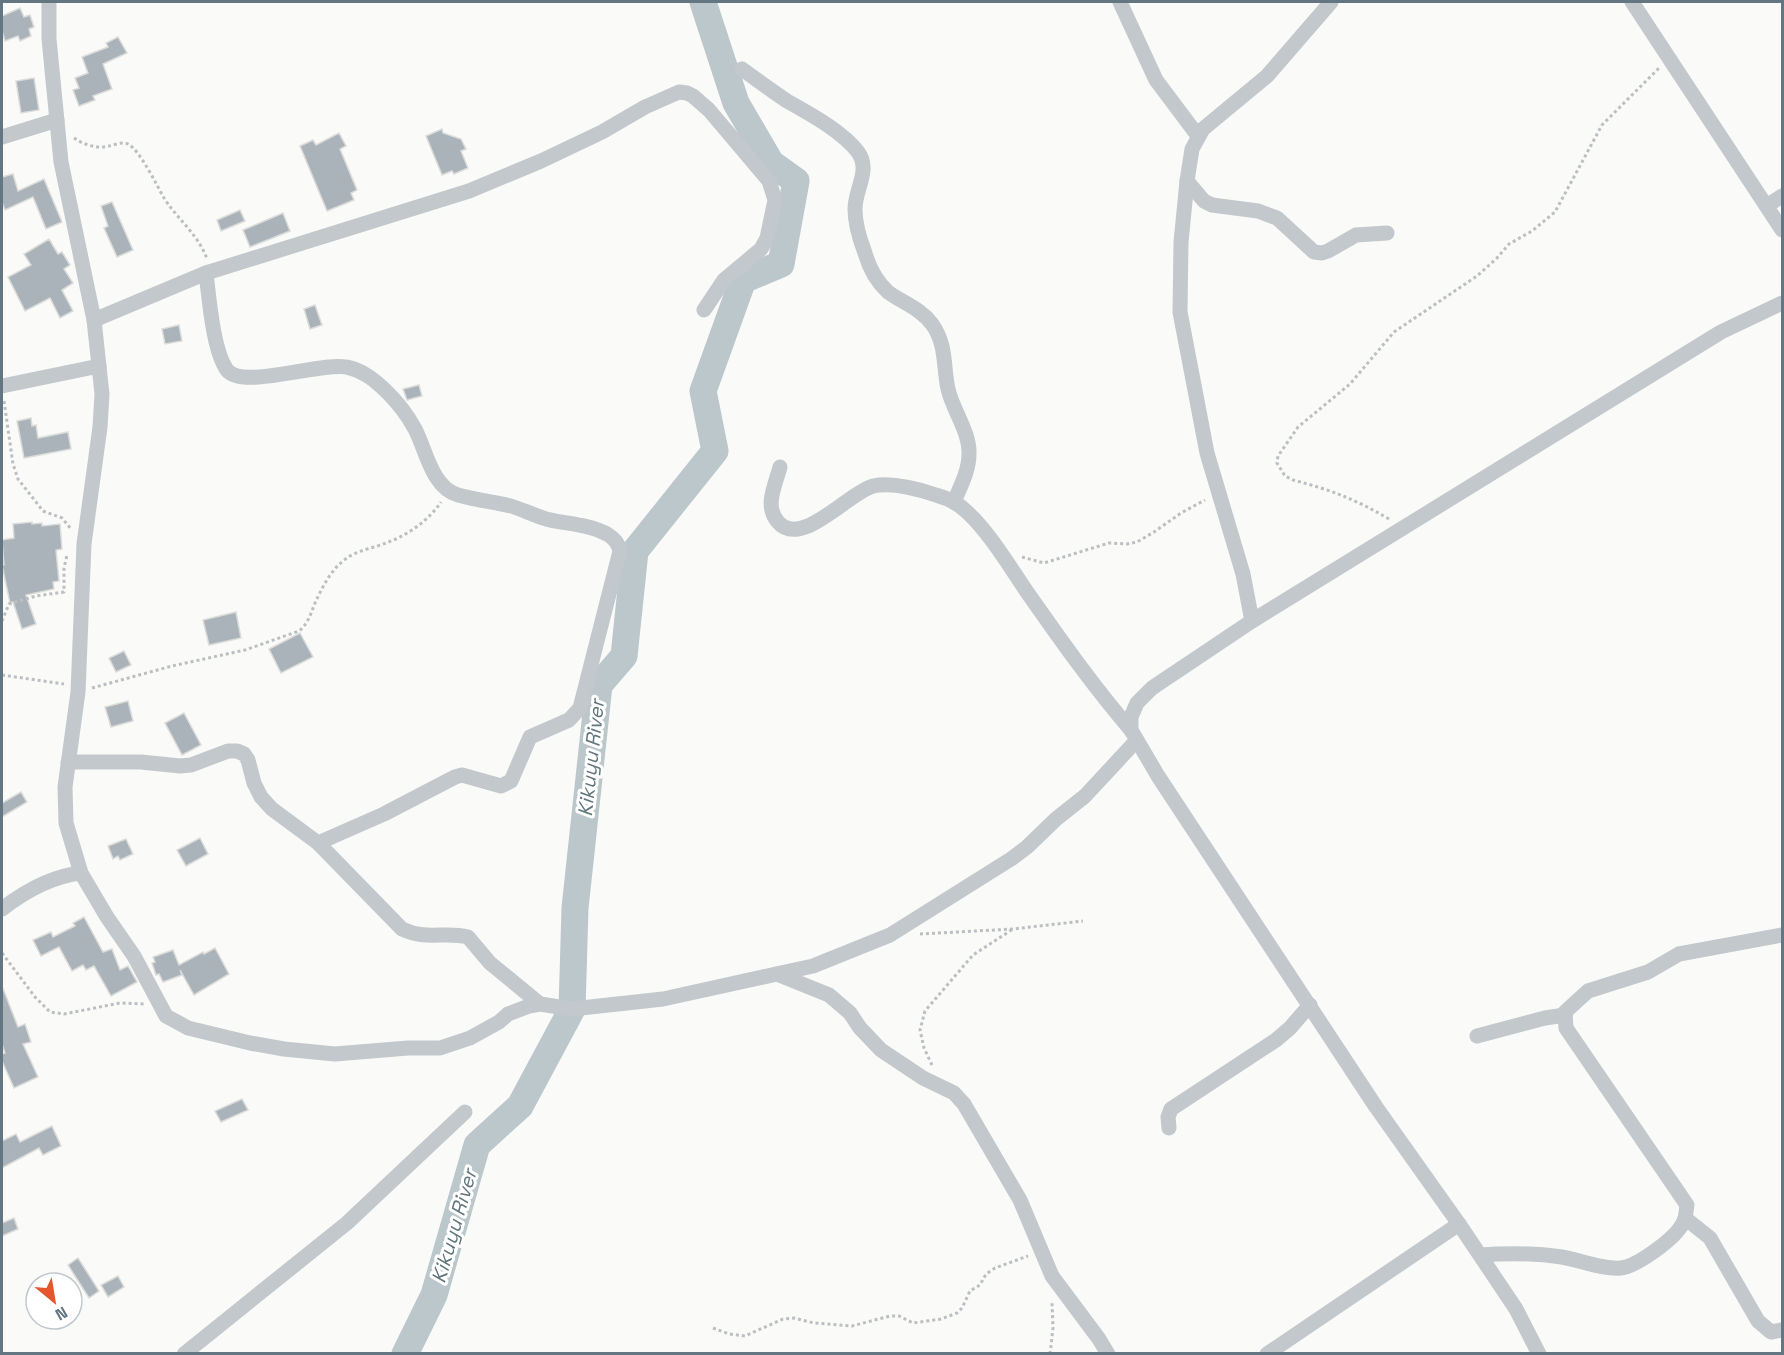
<svg xmlns="http://www.w3.org/2000/svg" width="1784" height="1355" font-family="'Space Grotesk',sans-serif">
<style>
.lines{fill:none;stroke-linecap:round;stroke-linejoin:round}
.river{stroke:#bbc7cb;stroke-width:27}
.building{fill:#aab3b9;stroke:#dcdcda;stroke-width:1.5}
.path{stroke:#bbbfc2;stroke-width:3;stroke-dasharray:3 3;stroke-linecap:butt}
.minor{stroke:#c3c8cc;stroke-width:15}
.labels{text-anchor:middle;stroke-width:6;stroke-linejoin:round;paint-order:stroke}
.water-label{font-size:20px;font-style:italic;fill:#60757c;stroke:#fff}
</style>
<rect width="100%" height="100%" fill="#fafaf8"/>
<g class="lines">
<polyline class="river" points="405,1354 434,1295 477,1145 520,1106 572,1009 575,908 599,685 624,656 635,551 715,451 703,391 743,280 781,264 796,181 771,163 736,103 703,2"/>
</g>
<g class="building">
<polygon points="20,8 24,17 30,15 34,27 29,29 31,36 20,41 18,36 5,41 2,31 2,16"/>
<polygon points="118,37 127,53 103,64 112,89 93,96 95,100 79,106 73,90 79,88 75,78 88,73 82,57 108,47 106,43"/>
<polygon points="34,78 39,110 21,113 16,81"/>
<polygon points="442,129 443,133 461,139 466,149 461,151 468,168 454,174 452,171 442,175 426,136"/>
<polygon points="339,133 346,146 340,149 357,190 351,193 354,200 327,211 300,146 313,140 316,145"/>
<polygon points="13,174 18,191 44,179 62,222 46,229 33,197 5,210 2,202 2,177"/>
<polygon points="112,202 133,250 117,257 104,228 108,226 101,206"/>
<polygon points="240,210 245,221 221,231 217,220"/>
<polygon points="283,213 290,231 250,247 243,230"/>
<polygon points="49,239 58,254 62,252 70,265 64,269 73,283 62,290 73,311 60,318 50,298 25,311 8,277 31,265 24,254"/>
<polygon points="315,305 322,325 310,329 304,309"/>
<polygon points="179,325 182,341 165,344 162,329"/>
<polygon points="419,385 422,396 407,400 403,389"/>
<polygon points="31,418 32,426 36,425 38,438 68,432 71,449 24,458 17,421"/>
<polygon points="32,522 32,524 42,523 42,526 60,524 62,549 56,550 59,581 53,582 54,589 26,595 36,624 22,629 13,602 10,603 2,565 4,565 2,540 14,538 13,524"/>
<polygon points="236,612 241,638 209,645 203,620"/>
<polygon points="300,633 313,657 281,673 269,649"/>
<polygon points="124,651 131,665 116,672 109,658"/>
<polygon points="128,701 133,721 111,727 105,707"/>
<polygon points="184,713 201,745 182,755 165,723"/>
<polygon points="21,792 27,802 2,817 2,803"/>
<polygon points="200,838 208,854 186,866 177,850"/>
<polygon points="126,839 133,854 120,860 118,856 113,859 108,846"/>
<polygon points="84,917 103,952 112,949 120,970 128,966 137,982 111,996 94,966 86,970 83,965 72,971 59,947 41,956 33,940 51,932 53,937 75,926 73,923"/>
<polygon points="215,948 229,974 194,995 180,970 182,975 163,982 159,974 156,975 152,963 155,962 153,957 173,950 179,965 203,952 204,954"/>
<polygon points="2,986 18,1027 25,1024 31,1042 23,1044 38,1077 14,1088 2,1061 2,1054 5,1053 2,1044"/>
<polygon points="242,1099 248,1110 221,1122 215,1111"/>
<polygon points="52,1126 61,1146 43,1155 39,1148 2,1168 2,1141 16,1134 20,1142"/>
<polygon points="14,1218 18,1229 2,1236 2,1223"/>
<polygon points="78,1258 99,1291 89,1298 68,1265"/>
<polygon points="118,1276 124,1287 108,1297 101,1285"/>
</g>
<g class="lines">
<g class="path">
<path d="M74 138C84 145 97 149 109 146 115 145 122 141 128 144 140 150 157 186 164 198 178 220 198 234 207 259"/>
<polyline points="4,401 13,464 18,479 43,511 62,518 71,529"/>
<path d="M1389 519C1355 499 1331 490 1293 480L1285 476 1277 463 1278 456 1298 427 1350 384 1394 332 1477 276 1497 258 1509 244 1532 231 1555 212 1602 125 1659 68"/>
<polyline points="1022,557 1044,563 1109,543 1127,544 1137,542 1154,532 1181,513 1205,500"/>
<polyline points="2,621 9,604 36,596 64,592 64,568 67,555"/>
<polyline points="2,675 64,684"/>
<path d="M92 688 172 666 245 650 299 631C308 624 311 613 315 603 323 586 331 569 347 558 358 550 374 548 386 543 408 535 428 521 441 502"/>
<polyline points="920,934 1013,929 1083,921"/>
<polyline points="2,953 35,997 50,1012 64,1014 120,1003 145,1004"/>
<polyline points="932,1065 924,1048 920,1030 925,1011 973,955 1013,929"/>
<polyline points="713,1328 729,1334 745,1336 783,1319 794,1318 814,1323 852,1326 890,1316 899,1316 913,1323 941,1319 957,1313 962,1308 970,1291 980,1285 986,1274 995,1268 1028,1256"/>
<polyline points="1050,1354 1053,1328 1052,1302"/>
</g>
<g class="minor">
<polyline points="49,2 49,39 61,162 94,320 102,394 100,427 84,544 78,692 65,787 66,823 81,873 107,917 134,956 166,1016 188,1028 250,1043 284,1049 335,1054 408,1048 440,1048 470,1038 499,1022 508,1014 529,1006 540,1004 572,1009 663,999 813,966 890,935 1011,859 1027,847 1056,819 1085,796 1136,741"/>
<polyline points="1120,2 1156,80 1198,136"/>
<polyline points="1632,2 1782,230"/>
<path d="M742 69C757 80 772 91 787 101 810 114 842 131 858 152 871 170 855 189 855 209 855 223 860 240 865 253 869 267 877 282 888 292 903 303 920 308 932 324 947 345 943 366 948 389 953 411 970 432 969 454 969 471 960 487 954 502"/>
<polyline points="2,137 57,120"/>
<polyline points="1187,181 1204,201 1212,205 1258,211 1277,218 1314,252 1322,253 1328,251 1356,235 1387,233"/>
<polyline points="1768,205 1782,196"/>
<path d="M206 273C209 297 213 351 227 370 242 390 321 362 346 367 363 370 376 381 388 393 398 403 408 416 415 429 426 450 432 488 458 495 476 500 494 502 511 506 523 510 534 515 546 519 566 524 588 524 607 534 615 539 618 543 620 551L580 708 569 720 530 737 511 781 501 786 462 775 455 777 384 814 318 843"/>
<polyline points="94,320 206,273 469,191 541,161 602,132 645,107 679,92 687,93 693,96 709,110 769,181 775,200 767,238 761,249 724,280 704,310"/>
<polyline points="2,386 99,366"/>
<path d="M780 467C775 486 764 506 778 522 801 549 848 493 873 486 892 482 918 489 936 495 947 498 959 504 967 512 989 532 1010 567 1027 592 1060 639 1093 686 1131 730"/>
<polyline points="1252,621 1243,574 1207,453 1180,312 1181,242 1187,181 1192,149 1203,129 1267,76 1331,2"/>
<path d="M68 762H141L180 766 191 765 228 751H237L244 754 248 760 254 783 261 797 272 809 318 843 402 929C428 941 444 931 468 937L490 963 540 1004"/>
<path d="M2 909C24 892 53 876 81 873"/>
<polyline points="777,974 829,995 850,1013 860,1028 881,1050 923,1078 954,1093 964,1104 1020,1200 1052,1276 1099,1339 1108,1354"/>
<polyline points="1477,1036 1545,1018 1565,1015"/>
<polyline points="1169,1128 1168,1117 1171,1109 1276,1040 1290,1028 1310,1005"/>
<polyline points="1685,1218 1710,1238 1758,1321 1771,1332 1782,1330"/>
<path d="M1480 1255C1507 1253 1535 1253 1562 1257 1579 1260 1604 1270 1621 1268 1637 1266 1675 1239 1683 1223 1686 1219 1686 1211 1687 1205L1566 1028 1565 1012 1588 991 1648 972 1679 954 1782 935"/>
<polyline points="184,1354 347,1223 465,1112"/>
<polyline points="1267,1354 1459,1224"/>
<polyline points="1539,1354 1516,1309 1459,1224 1376,1107 1158,776 1131,730 1131,717 1137,703 1152,688 1252,621 1721,332 1782,303"/>
</g>
</g>
<g class="labels">
<g class="water-label">
<text transform="translate(591 758) rotate(-84)" y="7">Kikuyu River</text>
<text transform="translate(454 1226) rotate(-74)" y="7">Kikuyu River</text>
</g>
</g>
<rect width="1784" height="1355" fill="none" stroke="#657683" stroke-width="6"/>
<g transform="translate(54 1301) rotate(150)"><circle r="28" fill="#ffffff" stroke="#c1c8cd" stroke-width="1.5"/>
<path d="M0-4.5L10 22L0 15L-10 22Z" fill="#e4572e"/>
<text y="-9" font-size="16" font-weight="bold" text-anchor="middle" fill="#657683">N</text>
</g>
</svg>
